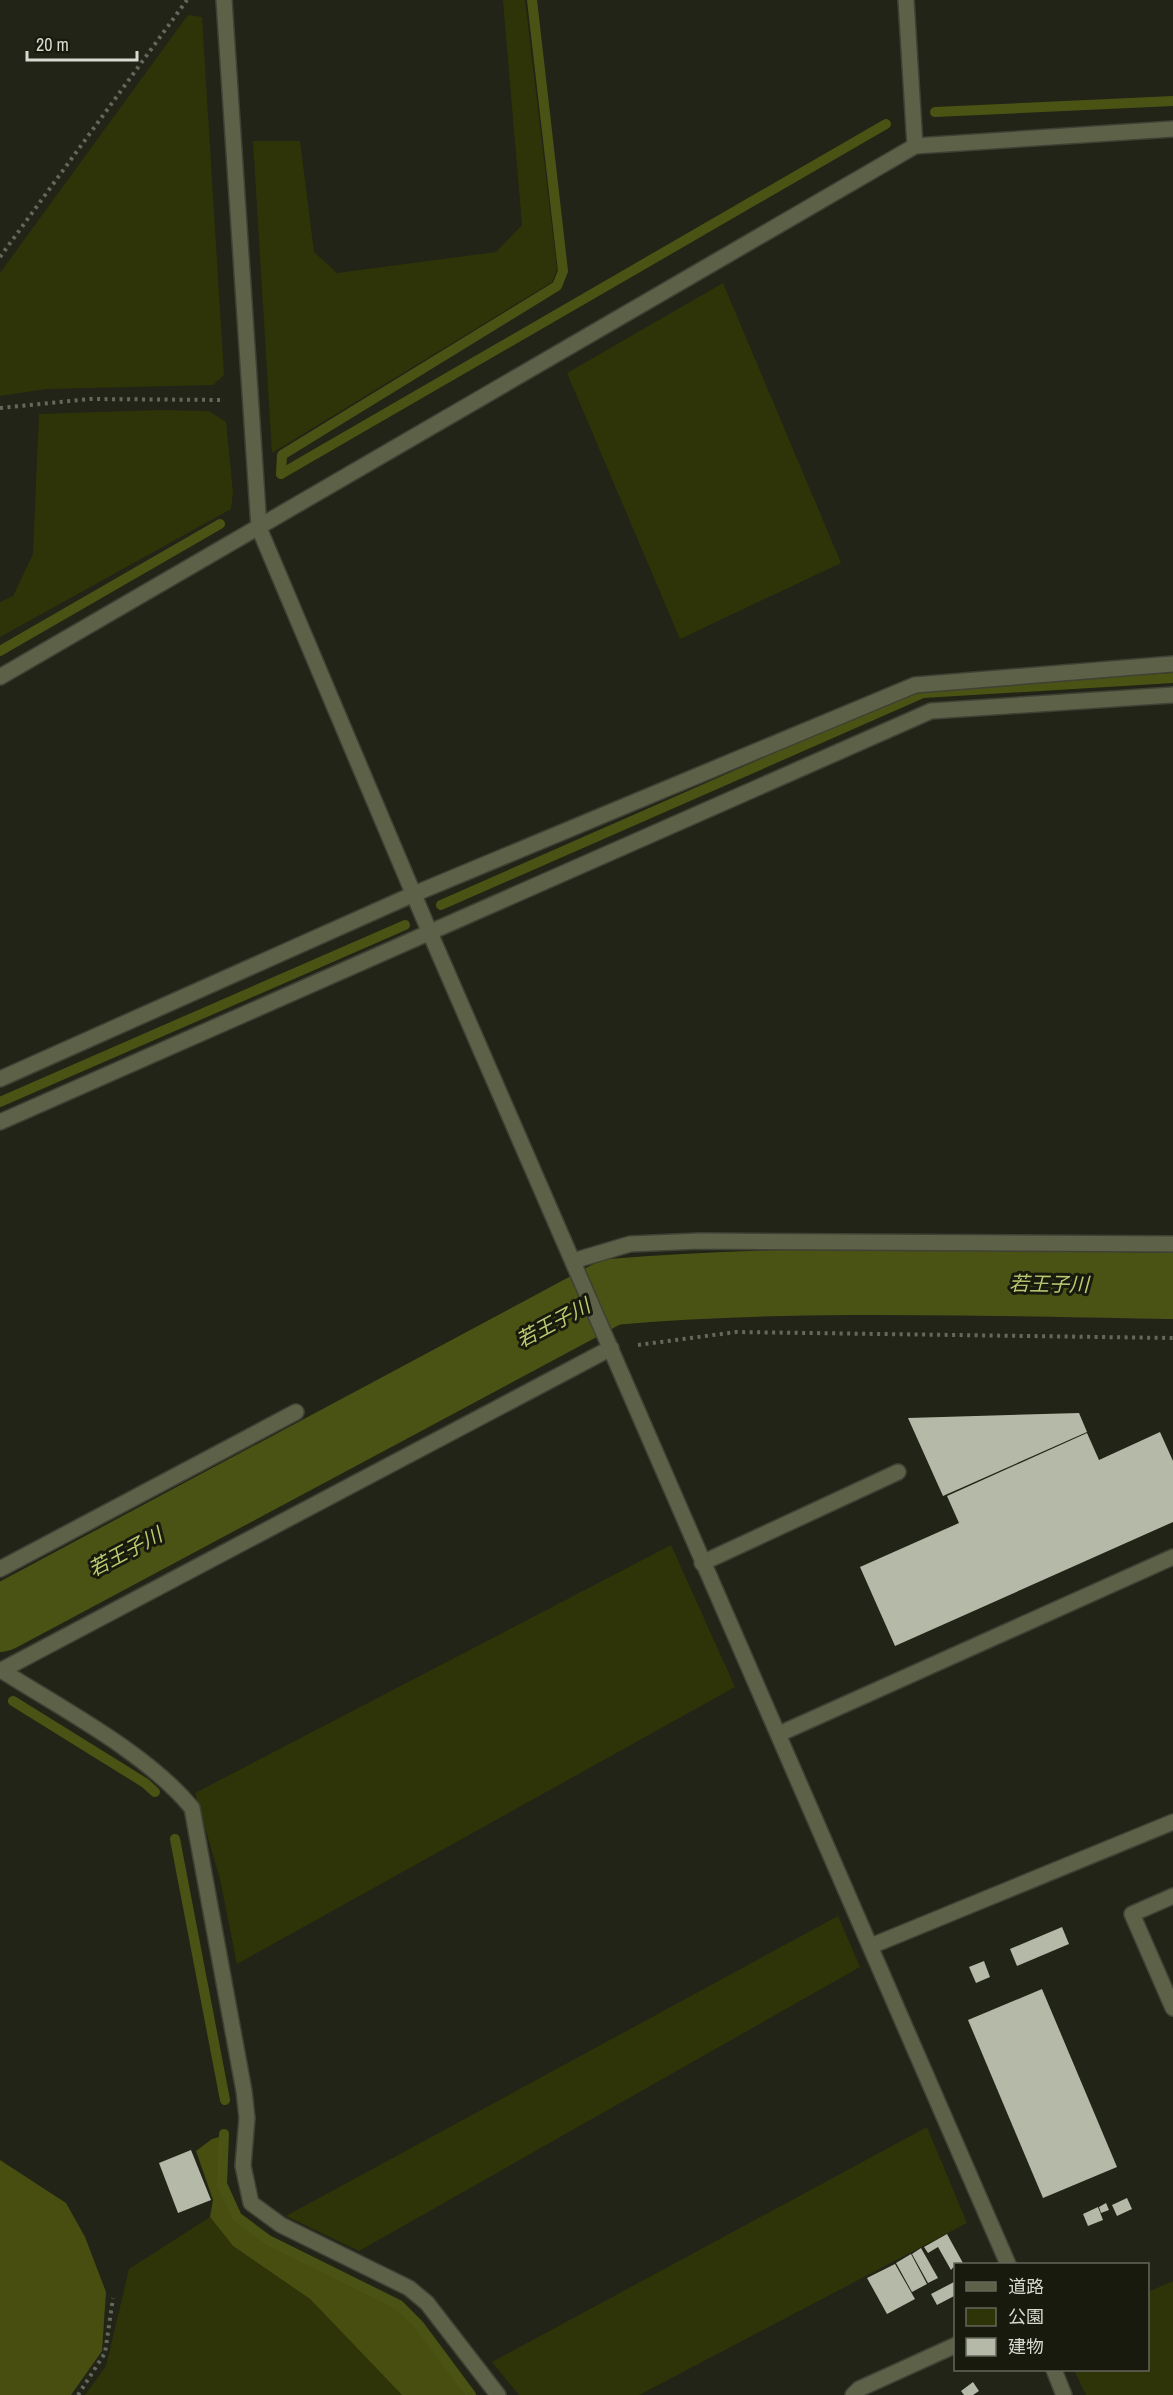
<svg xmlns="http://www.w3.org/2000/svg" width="1173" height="2395" font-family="'Archivo Narrow','Noto Sans JP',sans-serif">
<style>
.green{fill:#2f3408}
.forest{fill:#474e0f}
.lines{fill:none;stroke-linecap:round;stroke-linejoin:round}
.stream{stroke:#4b5314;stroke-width:10}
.river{stroke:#4b5314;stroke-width:66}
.building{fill:#b5b9a7}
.service-casing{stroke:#3e4134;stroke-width:18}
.minor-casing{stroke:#3e4134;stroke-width:18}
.tertiary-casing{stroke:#3e4134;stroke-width:18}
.path{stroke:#65685c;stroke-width:4;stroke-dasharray:3 4.5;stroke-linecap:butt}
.service{stroke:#5c6148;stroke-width:15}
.minor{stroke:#5c6148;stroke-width:15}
.tertiary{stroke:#5c6148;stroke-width:15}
.labels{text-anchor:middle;stroke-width:6;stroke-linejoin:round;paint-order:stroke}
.water-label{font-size:20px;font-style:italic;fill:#bdca71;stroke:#181a0d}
</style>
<rect width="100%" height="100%" fill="#212416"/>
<g class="green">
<polygon points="503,0 525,0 557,269 552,282 272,453 253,141 300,141 314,252 337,273 496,252 522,225"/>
<polygon points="188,15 202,17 224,375 213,385 46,389 0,396 0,273"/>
<polygon points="723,283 841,563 680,639 567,373"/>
<polygon points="160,410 209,411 226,422 233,493 231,509 0,637 0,602 13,596 33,554 39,414"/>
<polygon points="671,1545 735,1687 237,1964 220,1879 195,1793"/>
<polygon points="838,1916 860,1967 359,2251 286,2216"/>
<polygon points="927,2127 967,2223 639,2395 519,2395 492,2362"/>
<polygon points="210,2217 233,2246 310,2299 402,2395 85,2395 106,2366 129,2269"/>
<polygon points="1173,2281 1173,2395 1086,2395 1074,2370 1148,2370 1148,2292"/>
</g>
<g class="forest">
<polygon points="219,2137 219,2186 236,2219 267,2242 397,2308 418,2328 465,2395 402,2395 310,2299 233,2246 210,2217 213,2200 196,2151 212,2139"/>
<polygon points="0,2160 66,2203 85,2237 106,2292 102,2351 71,2395 0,2395"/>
</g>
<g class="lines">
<g class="stream">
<polyline points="935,112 1173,101"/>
<polyline points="281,474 886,124"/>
<polyline points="281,474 282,455 557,286 563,271 532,0"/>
<polyline points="0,651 220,524"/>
<polyline points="441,905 923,693 1173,678"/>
<polyline points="0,1102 405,925"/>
<polyline points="13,1701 145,1783 155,1792"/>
<polyline points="175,1839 225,2100"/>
<polyline points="224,2134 222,2184 237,2217 268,2240 399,2305 419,2325 471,2395"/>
</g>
<path class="river" d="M0 1619 611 1292C797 1276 986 1283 1173 1286"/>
</g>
<g class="building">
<polygon points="1079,1413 1087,1432 943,1496 908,1418"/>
<polygon points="1160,1432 1173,1461 1173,1522 895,1646 860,1567 959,1523 947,1496 1087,1433 1099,1460"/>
<polygon points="1062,1927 1069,1944 1017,1966 1010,1949"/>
<polygon points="984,1961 990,1977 976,1983 969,1967"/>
<polygon points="1042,1989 1117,2167 1043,2198 968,2020"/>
<polygon points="191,2150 211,2200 178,2213 159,2163"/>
<polygon points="1127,2198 1132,2209 1117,2216 1112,2205"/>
<polygon points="1106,2203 1109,2210 1101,2213 1099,2207"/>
<polygon points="1098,2207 1103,2220 1088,2226 1083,2214"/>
<polygon points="947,2234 963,2263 956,2264 951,2270 938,2247 928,2253 924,2247"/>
<polygon points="921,2248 938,2278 928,2283 912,2254"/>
<polygon points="911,2254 927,2284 912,2292 896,2263"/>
<polygon points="895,2264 915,2299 887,2314 867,2278"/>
<polygon points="956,2281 956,2295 937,2305 931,2294"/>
<polygon points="973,2382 979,2391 973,2395 964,2395 961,2391"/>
</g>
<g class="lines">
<g class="service-casing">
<g id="service">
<polyline points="702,1563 898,1472"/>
<polyline points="1173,1896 1132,1914 1173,2008"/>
<polyline points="853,2395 859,2389 956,2345"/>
</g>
</g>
<g class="minor-casing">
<g id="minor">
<polyline points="906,0 915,146"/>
<polyline points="0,1079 414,894 915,685 1173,664"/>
<polyline points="0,1122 931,711 1173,695"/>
<polyline points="573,1261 630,1244 699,1241 1173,1244"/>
<polyline points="0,1569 296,1412"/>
<path d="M1 1670C62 1709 147 1753 192 1808L244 2091 247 2118 243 2166 251 2203 281 2225 409 2288 427 2303 498 2395"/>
<polyline points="0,1671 611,1348"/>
<polyline points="779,1734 1173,1557"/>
<polyline points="871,1946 1173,1822"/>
</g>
</g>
<g class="tertiary-casing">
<g id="tertiary">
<polyline points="224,0 259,528 430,933 1008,2264"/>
<polyline points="0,677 915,146 1173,129"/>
<polyline points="1054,2370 1064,2395"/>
</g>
</g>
<g class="path">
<polyline points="0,257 187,0"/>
<polyline points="0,408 90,399 224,400"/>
<polyline points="638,1345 736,1332 1173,1338"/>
<polyline points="78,2395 105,2353 113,2298"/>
</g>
<use href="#service" class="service"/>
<use href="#minor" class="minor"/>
<use href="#tertiary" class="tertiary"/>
</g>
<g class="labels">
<g class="water-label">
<text transform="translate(1049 1284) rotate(1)" y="7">若王子川</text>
<text transform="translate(553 1323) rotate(-28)" y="7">若王子川</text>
<text transform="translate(125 1552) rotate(-28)" y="7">若王子川</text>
</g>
</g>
<rect x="954" y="2263" width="195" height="108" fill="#181a0d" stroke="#65675b" stroke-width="1.5"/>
<rect x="966" y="2282" width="30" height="9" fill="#5c6148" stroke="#65675b" stroke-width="1.5"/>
<text x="1008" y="2293" font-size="18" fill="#d8dad1">道路</text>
<rect x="966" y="2308" width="30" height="18" fill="#2f3408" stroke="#65675b" stroke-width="1.5"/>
<text x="1008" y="2323" font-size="18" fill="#d8dad1">公園</text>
<rect x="966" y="2338" width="30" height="18" fill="#b5b9a7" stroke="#65675b" stroke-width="1.5"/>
<text x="1008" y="2353" font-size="18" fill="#d8dad1">建物</text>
<path d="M27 51v9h110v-9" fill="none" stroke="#d8dad1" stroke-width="3"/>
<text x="36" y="51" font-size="18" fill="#d8dad1" stroke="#181a0d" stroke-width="4.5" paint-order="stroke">20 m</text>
</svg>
